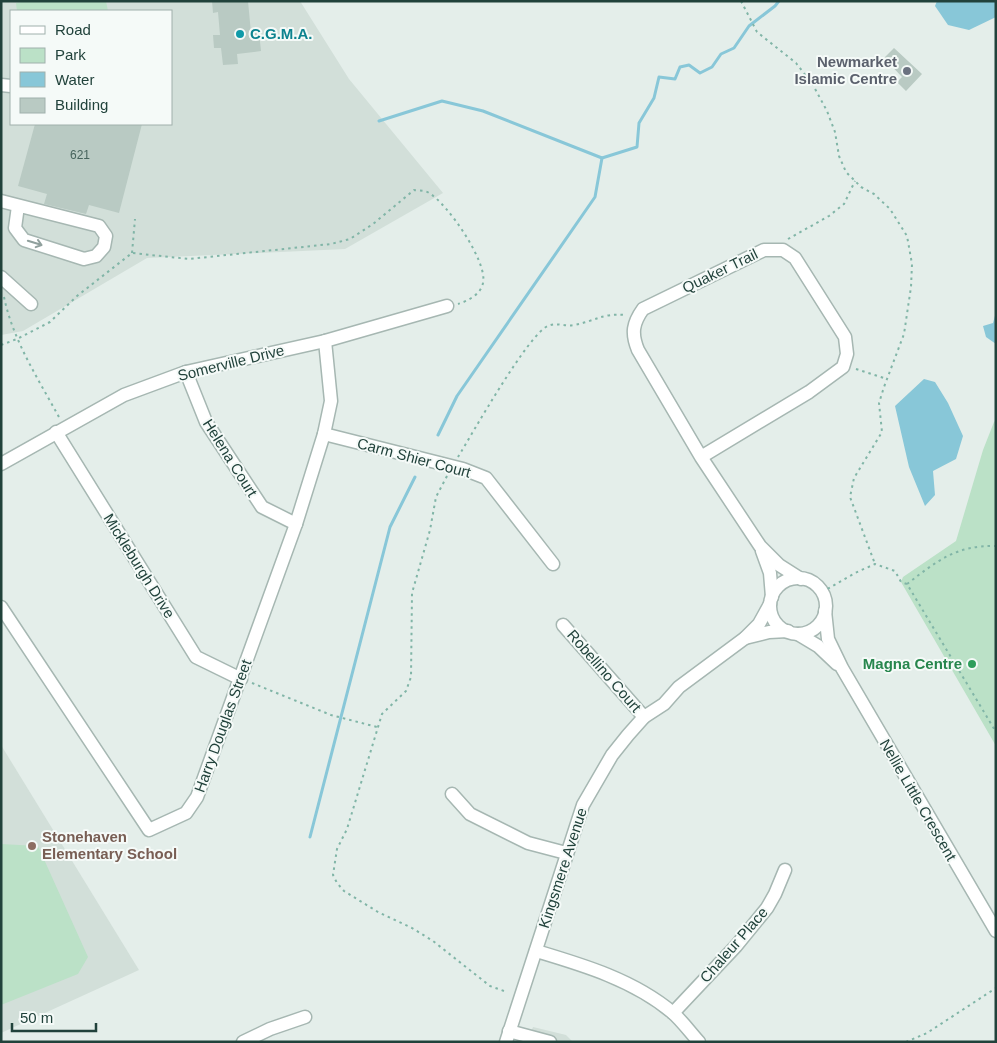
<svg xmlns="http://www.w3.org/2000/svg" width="997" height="1043" font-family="Arial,sans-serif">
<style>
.built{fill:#d2dfd9;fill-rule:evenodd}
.green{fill:#bbe1c7}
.water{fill:#88c7d8}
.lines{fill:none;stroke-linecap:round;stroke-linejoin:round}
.stream{stroke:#88c7d8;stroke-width:3}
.building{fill:#b9cac3}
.minor-casing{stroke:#a6b7b2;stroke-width:15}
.path{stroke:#81b5a7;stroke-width:2;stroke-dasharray:2.5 4;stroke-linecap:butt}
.minor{stroke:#fff;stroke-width:12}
.oneway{stroke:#90a09d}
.culture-dot{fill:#0f9aa8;stroke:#f5faf8;stroke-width:2}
.worship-dot{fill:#6b7280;stroke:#f5faf8;stroke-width:2}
.leisure-dot{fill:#2e9e5b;stroke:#f5faf8;stroke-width:2}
.education-dot{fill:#8d6e63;stroke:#f5faf8;stroke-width:2}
.labels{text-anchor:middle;stroke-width:4;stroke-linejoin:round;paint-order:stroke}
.number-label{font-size:12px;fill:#47645d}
.culture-label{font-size:15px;font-weight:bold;fill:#0d838f;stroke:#f5faf8;text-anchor:start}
.worship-label{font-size:15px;font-weight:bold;fill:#5b616d;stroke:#f5faf8;text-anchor:end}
.street-label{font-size:15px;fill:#21423b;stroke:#f5faf8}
.leisure-label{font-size:15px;font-weight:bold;fill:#27864d;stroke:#f5faf8;text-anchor:end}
.education-label{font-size:15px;font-weight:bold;fill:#785e54;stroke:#f5faf8;text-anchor:start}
</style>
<rect width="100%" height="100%" fill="#e4eeea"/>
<g class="built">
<path d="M1 1H300L349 79 443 193 345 249 147 258 23 331 1 335ZM11 11H171V124H11Z"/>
<polygon points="1,745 139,970 1,1033"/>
<polygon points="533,1027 566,1035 573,1042 527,1042"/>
</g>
<g class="green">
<polygon points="27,1 106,1 108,11 17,11 16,3"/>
<polygon points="996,420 996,746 901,582 903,577 956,541 983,450 994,422"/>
<polygon points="1,844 38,846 88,957 78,974 1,1005"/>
</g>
<g class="water">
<polygon points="937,1 996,1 996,17 969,30 948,25 935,6"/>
<polygon points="996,312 996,344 986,337 983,326 993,323"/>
<polygon points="924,379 935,382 948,403 963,436 956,459 933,471 935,495 925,506 909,467 895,406"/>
</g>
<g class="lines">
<g class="stream">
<polyline points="379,121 442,101 483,111 602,158 637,147 639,123 654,98 659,77 675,79 680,67 689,65 700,73 712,67 721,54 734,48 749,26 775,6 779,1"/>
<polyline points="438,435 457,396 595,197 602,158"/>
<polyline points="310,837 390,527 415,477"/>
</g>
</g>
<g class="building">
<polygon points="212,1 248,1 251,33 259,32 261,51 237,54 238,64 223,65 221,48 214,48 213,35 220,35 218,12 213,13"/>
<polygon points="894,48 922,74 906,91 897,82 902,77 884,58"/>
<polygon points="35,124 142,124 119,213 89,205 86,214 44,204 47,194 18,186"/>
</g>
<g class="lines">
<g class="minor-casing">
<g id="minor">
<polyline points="1,85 11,86"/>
<polyline points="1,201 99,226 106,236 104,247 96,256 84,259 24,240 15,228 18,206"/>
<polyline points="1,277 31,304"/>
<polyline points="186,372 206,422 262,507 296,524"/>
<polyline points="56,432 196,657 241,679"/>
<polyline points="324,434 463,469 486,478 553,564"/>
<path d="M701 457 809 392 843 367 847 354 845 337 795 258 783 250H764L643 309C633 323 631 333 638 350L701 457 760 546 779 565 801 579"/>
<polyline points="1,464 124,395 186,372 325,341 447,306"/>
<polyline points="762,551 770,573 772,597"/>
<circle cx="798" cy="606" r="28"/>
<polyline points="1,607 149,830 186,813 197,797 296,524 324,434 331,401 325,341"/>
<polyline points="825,611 828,639 842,668 996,931"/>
<polyline points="563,625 644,717"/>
<polyline points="798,634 818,646 837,664"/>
<polyline points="745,638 769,632 788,631"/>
<polyline points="452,794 470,814 528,843 566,853"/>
<path d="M536 951C583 965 634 980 673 1013 682 1021 690 1032 699 1042"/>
<polyline points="673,1013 736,946 767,908 775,894 785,870"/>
<polyline points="509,1031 550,1042"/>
<polyline points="243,1042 270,1029 305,1017"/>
<polyline points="506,1042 583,805 612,755 628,735 644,717 664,704 679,687 745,638 759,624 770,604"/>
</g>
</g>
<g class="path">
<polyline points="741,1 757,32 796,63 813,85 827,111 835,132 839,156 846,172 861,187 874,194 890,209 907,236 912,264 911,287 904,334 884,387 879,403 882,432 854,478 850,497 875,564"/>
<polyline points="788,239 829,216 844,204 855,181"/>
<polyline points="132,253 135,219"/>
<path d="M4 297C13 341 39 380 60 419"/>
<path d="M1 345 17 339 50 322 77 296 132 253 189 259 331 244 350 239 373 224 414 190C419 191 425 190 429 193 447 203 488 262 483 283 481 294 468 301 458 304"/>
<polyline points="856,369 887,379"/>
<path d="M458 457C472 434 529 333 548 326 557 322 566 327 574 325 596 321 601 313 626 315"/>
<polyline points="447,476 436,497 430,530 412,593 411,677 406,691 382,714 347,829 337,849 333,875 337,883 344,891 378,912 412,928 433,941 490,986 504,991"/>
<path d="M907 584C937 561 956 545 996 546"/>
<polyline points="822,592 855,573 875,564 895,571 901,582 907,584 996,732"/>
<polyline points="252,683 331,715 377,727"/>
<polyline points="906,1042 927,1033 996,988"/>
</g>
<use href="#minor" class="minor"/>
</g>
<defs><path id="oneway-shaft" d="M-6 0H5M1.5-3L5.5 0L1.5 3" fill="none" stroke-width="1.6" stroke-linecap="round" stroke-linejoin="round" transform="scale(1.25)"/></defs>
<use class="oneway" href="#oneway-shaft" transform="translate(35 243) rotate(17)"/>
<circle class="culture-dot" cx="240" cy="34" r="5"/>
<circle class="worship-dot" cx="907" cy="71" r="5"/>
<circle class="leisure-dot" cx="972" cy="664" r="5"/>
<circle class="education-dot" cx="32" cy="846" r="5"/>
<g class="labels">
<g class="number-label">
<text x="80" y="159">621</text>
</g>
<g class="culture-label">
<text x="250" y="39">C.G.M.A.</text>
</g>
<g class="worship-label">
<text x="897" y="67">Newmarket<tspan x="897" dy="17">Islamic Centre</tspan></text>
</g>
<g class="street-label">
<text transform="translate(720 271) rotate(-26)" y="5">Quaker Trail</text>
<text transform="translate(231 363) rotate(-14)" y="5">Somerville Drive</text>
<text transform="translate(230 458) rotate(58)" y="5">Helena Court</text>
<text transform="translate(414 458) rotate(15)" y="5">Carm Shier Court</text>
<text transform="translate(139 566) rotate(58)" y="5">Mickleburgh Drive</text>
<text transform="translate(604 671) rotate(49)" y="5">Robellino Court</text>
<text transform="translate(223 726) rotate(-70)" y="5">Harry Douglas Street</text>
<text transform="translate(918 800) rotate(60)" y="5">Nellie Little Crescent</text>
<text transform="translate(563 868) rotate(-72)" y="5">Kingsmere Avenue</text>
<text transform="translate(734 945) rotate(-49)" y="5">Chaleur Place</text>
</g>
<g class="leisure-label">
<text x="962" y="669">Magna Centre</text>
</g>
<g class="education-label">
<text x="42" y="842">Stonehaven<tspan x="42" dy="17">Elementary School</tspan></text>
</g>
</g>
<rect width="997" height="1043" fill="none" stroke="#21423b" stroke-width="5"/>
<rect x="10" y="10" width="162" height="115" fill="#f5faf8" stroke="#a0b0ac"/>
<rect x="20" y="26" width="25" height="8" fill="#ffffff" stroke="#a0b0ac"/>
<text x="55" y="35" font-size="15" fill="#21423b">Road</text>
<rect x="20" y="48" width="25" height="15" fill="#bbe1c7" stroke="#a0b0ac"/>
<text x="55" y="60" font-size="15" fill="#21423b">Park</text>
<rect x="20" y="72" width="25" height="15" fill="#88c7d8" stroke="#a0b0ac"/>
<text x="55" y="85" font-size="15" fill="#21423b">Water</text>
<rect x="20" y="98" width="25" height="15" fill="#b9cac3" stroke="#a0b0ac"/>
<text x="55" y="110" font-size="15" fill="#21423b">Building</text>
<path d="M12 1023v8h84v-8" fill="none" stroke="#21423b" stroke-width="2.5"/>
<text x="20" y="1023" font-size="15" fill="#21423b" stroke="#f5faf8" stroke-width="4" paint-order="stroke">50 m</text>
</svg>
